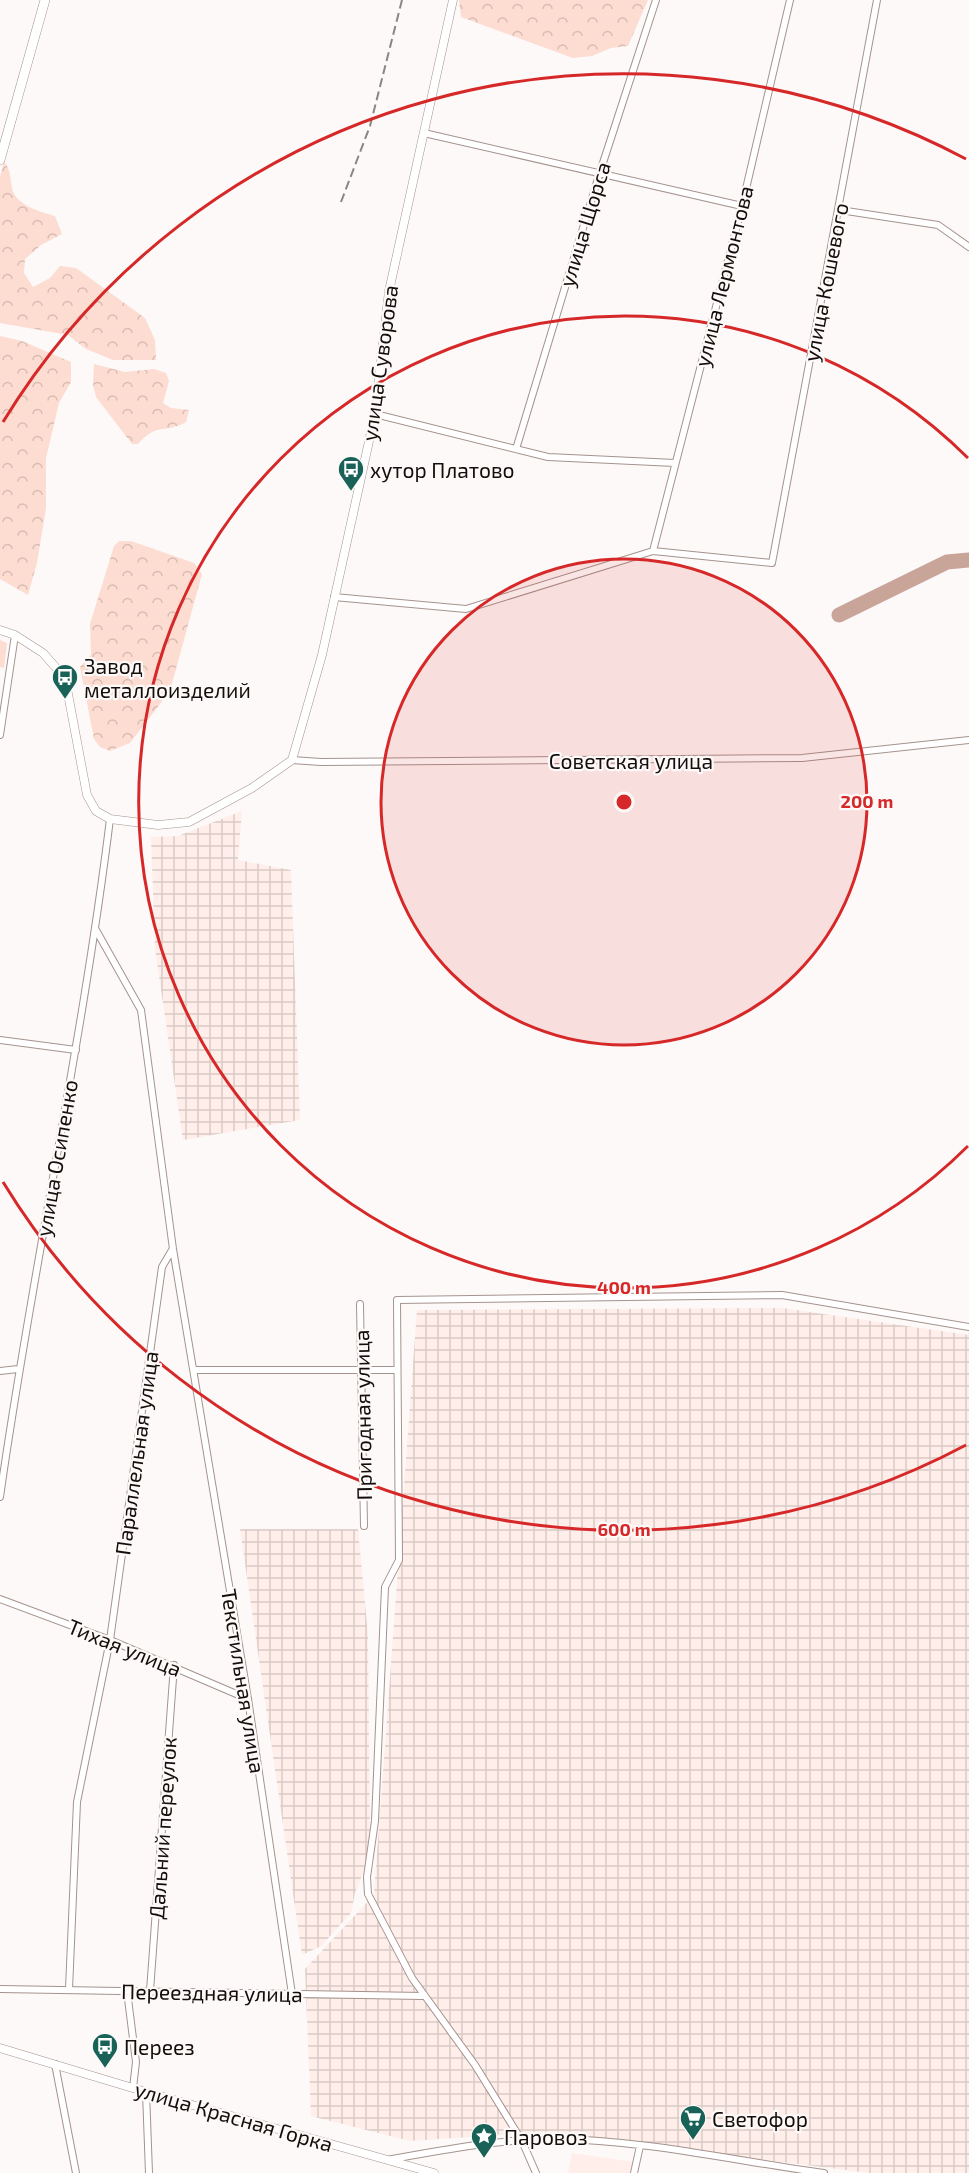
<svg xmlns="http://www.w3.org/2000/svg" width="969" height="2173" font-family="'Exo 2',sans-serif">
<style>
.built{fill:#ffeee9}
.industrial{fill:url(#industrial-grid)}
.green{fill:#fddcd1}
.forest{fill:url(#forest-crowns)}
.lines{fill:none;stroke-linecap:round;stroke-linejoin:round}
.river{stroke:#c9a599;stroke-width:15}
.minor-casing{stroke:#a4938e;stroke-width:8}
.tertiary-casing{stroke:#a4938e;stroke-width:9}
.secondary-casing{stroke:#a4938e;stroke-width:10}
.minor{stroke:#fff;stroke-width:6}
.tertiary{stroke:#fff;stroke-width:8}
.secondary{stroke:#fff;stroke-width:9}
.rail{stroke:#8b8685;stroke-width:2;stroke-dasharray:9 4.5;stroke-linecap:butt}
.ring{fill:none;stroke:#d62828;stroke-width:3}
.labels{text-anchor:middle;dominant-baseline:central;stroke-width:4.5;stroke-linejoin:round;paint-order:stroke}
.street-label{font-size:21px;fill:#130d0b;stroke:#fdf9f8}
.poi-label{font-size:21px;fill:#130d0b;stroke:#fdf9f8;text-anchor:start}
.centre{fill:#d62828;stroke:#fdf9f8;stroke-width:3}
.ring-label{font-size:18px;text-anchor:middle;font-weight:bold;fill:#d62828;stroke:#fdf9f8;stroke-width:4.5;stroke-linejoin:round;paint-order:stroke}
</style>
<defs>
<pattern id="industrial-grid" width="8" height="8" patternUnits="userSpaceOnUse" patternTransform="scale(1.5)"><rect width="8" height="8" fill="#ffeee9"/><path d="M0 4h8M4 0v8" fill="none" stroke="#dacbc6"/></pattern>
<pattern id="forest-crowns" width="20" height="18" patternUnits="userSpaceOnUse" patternTransform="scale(1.5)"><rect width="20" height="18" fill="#fddcd1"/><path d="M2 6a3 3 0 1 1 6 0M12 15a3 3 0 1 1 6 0" fill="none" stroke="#d8bcb2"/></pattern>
</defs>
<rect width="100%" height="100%" fill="#fdf9f8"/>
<path class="built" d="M572,2153L634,2162L632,2173H568Z"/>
<path class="industrial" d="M242,811L238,860L291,870L300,1120L183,1140L155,948L151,837L178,836Z
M782,1308L969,1335V2173H869L544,2132L410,2141L311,2116L305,1969L374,1895L417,1310Z
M240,1529H358L368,1635L370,1855L355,1893L351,1913L321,1946L302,1955Z"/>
<path class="green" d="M0,640L7,643L4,668L0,667Z"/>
<path class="forest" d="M459,0H648L628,46L611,48L592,56L573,58L461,17Z
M4,161C11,171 10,177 12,188C15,205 41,212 55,216L62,234L41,245L25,259L24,273L33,287L50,278L60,266L76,268L145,318L155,340L156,360H113L86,349L68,335L0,323V177Z
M0,336L22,341L71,362V382L59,403L46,458V508L37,563L28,595L0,579Z
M94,364L125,372L154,369L166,373L169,381L163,403L171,408L189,410L186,422C165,434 157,422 138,444H132L96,397L93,384Z
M119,541H131L194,563L202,574L170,691L130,743L110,751L100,747L94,739L80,667L91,655L90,624L114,546Z"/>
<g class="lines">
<path class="river" d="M839,615L947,562L969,560"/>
<g class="minor-casing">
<path id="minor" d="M424,133L742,206
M840,210L938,225L969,247
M375,414L548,457L675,463
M516,449L600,172L656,0
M653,551L742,206L790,0
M334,597L466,609L653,551L772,563L877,0
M0,735L15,635
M292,760L321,762L802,758L969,740
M96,930L141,1010L173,1249L248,1699L292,1994
M0,1040L76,1050
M360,1304L364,1526
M194,1370H396
M0,1371L18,1369
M0,1497C32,1270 82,1046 110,819
M0,1599L110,1640L248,1699
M0,1989L423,1996
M69,1989L77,1802L110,1640L162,1267L172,1250
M127,1991L136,2062L133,2088
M150,1991L174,1665
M55,2064L76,2173
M146,2092L149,2173
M387,2160C442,2150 500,2139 555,2139C645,2140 735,2161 824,2173
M536,2173L522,2141L475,2065L412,1978L368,1894L367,1877L375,1821L385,1587L399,1560L397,1300L782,1295L969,1327
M634,2173L640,2146"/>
</g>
<g class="tertiary-casing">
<path id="tertiary" d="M0,630L15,635L43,653L65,678L87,795L96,811L110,819L158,825L189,822L252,788L292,760L322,655L375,414L389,291L453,0
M0,2048L146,2092L434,2173"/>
</g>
<g class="secondary-casing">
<path id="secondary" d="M0,160L45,0"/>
</g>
<use href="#minor" class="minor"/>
<use href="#tertiary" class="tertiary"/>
<use href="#secondary" class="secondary"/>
<path class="rail" d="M341,202L370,126L402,0"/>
</g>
<circle cx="624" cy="802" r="243" fill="#d62828" fill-opacity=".12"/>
<g class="ring">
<circle cx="624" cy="802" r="243"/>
<path d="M968 1146A486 486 0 1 1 968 458"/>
<path d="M966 1445A728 728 0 0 1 3 1182M3 422A728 728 0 0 1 966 159"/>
</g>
<defs>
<g id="bus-pin" transform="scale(1.35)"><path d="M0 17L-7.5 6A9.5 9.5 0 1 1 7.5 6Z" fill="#196258" stroke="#fdf9f8"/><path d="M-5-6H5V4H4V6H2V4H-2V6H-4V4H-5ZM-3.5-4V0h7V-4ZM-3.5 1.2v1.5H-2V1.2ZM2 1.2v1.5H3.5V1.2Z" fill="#fff"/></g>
<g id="supermarket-pin" transform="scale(1.35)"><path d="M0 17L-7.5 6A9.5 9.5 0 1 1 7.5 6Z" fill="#196258" stroke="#fdf9f8"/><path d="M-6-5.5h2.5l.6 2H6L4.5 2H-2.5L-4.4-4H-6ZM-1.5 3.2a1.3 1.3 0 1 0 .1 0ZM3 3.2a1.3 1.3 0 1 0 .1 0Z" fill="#fff"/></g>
<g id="sight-pin" transform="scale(1.35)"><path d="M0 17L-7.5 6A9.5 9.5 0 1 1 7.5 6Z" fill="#196258" stroke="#fdf9f8"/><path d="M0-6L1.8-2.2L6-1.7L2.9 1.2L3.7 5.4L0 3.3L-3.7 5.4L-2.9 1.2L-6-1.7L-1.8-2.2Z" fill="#fff"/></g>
</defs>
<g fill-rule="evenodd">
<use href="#bus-pin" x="351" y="469"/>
<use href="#bus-pin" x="65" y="677"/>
<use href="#bus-pin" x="105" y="2046"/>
<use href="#supermarket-pin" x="693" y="2118"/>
<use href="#sight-pin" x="484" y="2136"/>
</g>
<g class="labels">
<g class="street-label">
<text transform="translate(584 224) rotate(-73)">улица Щорса</text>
<text transform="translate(723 276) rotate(-76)">улица Лермонтова</text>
<text transform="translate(825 282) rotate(-79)">улица Кошевого</text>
<text transform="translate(379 363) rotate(-82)">улица Суворова</text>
<text x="631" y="760">Советская улица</text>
<text transform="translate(56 1158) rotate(-80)">улица Осипенко</text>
<text transform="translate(362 1415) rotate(-91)">Пригодная улица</text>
<text transform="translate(136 1453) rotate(-82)">Параллельная улица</text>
<text transform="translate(125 1647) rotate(22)">Тихая улица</text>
<text transform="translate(244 1681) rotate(81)">Текстильная улица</text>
<text transform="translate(162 1828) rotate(-86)">Дальний переулок</text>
<text transform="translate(212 1992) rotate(1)">Переездная улица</text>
<text transform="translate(234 2116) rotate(16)">улица Красная Горка</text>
</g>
<g class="poi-label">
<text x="370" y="469">хутор Платово</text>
<text x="84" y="665">Завод<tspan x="84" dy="24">металлоизделий</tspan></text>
<text x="124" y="2046">Переез</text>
<text x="712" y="2118">Светофор</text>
<text x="504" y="2136">Паровоз</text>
</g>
</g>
<circle cx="624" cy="802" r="9" class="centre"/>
<g class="ring-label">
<text x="867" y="808">200 m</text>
<text x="624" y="1294">400 m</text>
<text x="624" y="1536">600 m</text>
</g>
</svg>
